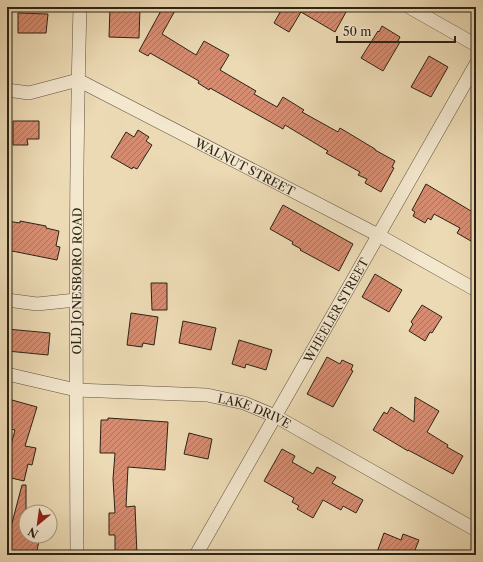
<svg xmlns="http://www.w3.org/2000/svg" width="483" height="562" font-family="'Libre Caslon Text',serif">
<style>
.building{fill:url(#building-hatch);stroke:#2d2316}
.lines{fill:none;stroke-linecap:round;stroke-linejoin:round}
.minor-casing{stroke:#5d513e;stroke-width:14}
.minor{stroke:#f3e7ce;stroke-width:13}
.labels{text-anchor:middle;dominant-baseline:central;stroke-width:4;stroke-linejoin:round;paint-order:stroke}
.street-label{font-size:12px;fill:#2d2316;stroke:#f3e7ce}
</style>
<defs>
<pattern id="building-hatch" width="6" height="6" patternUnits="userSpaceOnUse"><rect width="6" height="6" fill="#d58c71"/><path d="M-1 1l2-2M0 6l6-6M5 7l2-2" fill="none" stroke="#ad725c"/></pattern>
</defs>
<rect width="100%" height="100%" fill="#ecdab4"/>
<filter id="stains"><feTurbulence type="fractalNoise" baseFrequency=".005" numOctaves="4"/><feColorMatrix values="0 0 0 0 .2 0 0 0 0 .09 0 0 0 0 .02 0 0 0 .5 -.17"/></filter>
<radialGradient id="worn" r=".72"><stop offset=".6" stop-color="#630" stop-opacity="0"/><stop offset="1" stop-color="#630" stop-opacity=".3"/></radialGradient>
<path class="building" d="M110,7H140L139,38L109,37Z
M163,7H177L162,34L196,55L204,41L229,55L220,70L256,91L254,94L277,107L283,97L304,110L302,112L338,132L340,128L375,149V150L395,161L392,167L394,168L381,192L365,183L367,179L358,175L360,172L326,153L328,151L285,125L283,129L210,88L209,90L198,83L199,81L150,53L148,56L139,51Z
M283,7H338L346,12L335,32L301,12L289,32L274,23Z
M18,13L48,14L46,33H18Z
M382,26L400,37L398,41L400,42L383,71L361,58L378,31L379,32Z
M429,56L448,67L431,97L411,87Z
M13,121H39V139H27L28,145H13Z
M138,130L149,137L146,141L152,145L137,169L133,167L132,169L111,157L126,132L134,137Z
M426,184L476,214V244L457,233L460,228L434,214L431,220L428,218L425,223L413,216L415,212L412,210Z
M283,205L353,244L339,271L300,250L301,249L292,244L293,242L270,229Z
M7,221L20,223V221L46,226V228L59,231L56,246L60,247L57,260L7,250Z
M375,274L402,290L389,312L362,297Z
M151,283H167V310H152Z
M422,305L442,317L432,333L430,332L425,341L409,331L413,324L411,322Z
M131,313L158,317L154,345L143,343L142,347L127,345Z
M183,321L216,328L211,350L179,343Z
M7,329L50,333L48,355L7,351Z
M239,340L272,350L266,370L246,364L245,368L232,364Z
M327,357L340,364L342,360L353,365L351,370L353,371L333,407L307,394Z
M415,397L439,411L427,432L448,445L447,447L463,456L453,474L408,450V451L373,430L384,412L387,414L391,407L414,422Z
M12,400L37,407L25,446L36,448L32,465L28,464L24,481L7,477V460L15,430L7,428V406L10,407Z
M108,418L168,422L165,470L128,467L126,507L135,506L137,555H115V535H109V513H115L113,479L115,453H100L101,420H108Z
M189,433L212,439L208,459L184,454Z
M282,449L295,456L292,462L313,474L317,467L336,477L332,483L363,500L356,513L343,506L341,510L323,500L313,518L297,509L299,506L292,502L294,498L264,481Z
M22,485H26V537L39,541L36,555H7V542Z
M384,533L401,540L403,534L419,540L413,555H376Z"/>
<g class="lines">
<g class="minor-casing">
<g id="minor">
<path d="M409,7L476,45"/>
<path id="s1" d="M7,90L29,93L78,80L378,235L476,290"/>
<path d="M7,300L37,304L76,300"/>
<path id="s2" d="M7,374L76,390L207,395L244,403L275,416L476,530"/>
<path id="s3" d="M77,555C76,372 75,190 80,7"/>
<path id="s4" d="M196,555L476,64"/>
</g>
</g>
<use href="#minor" class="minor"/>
</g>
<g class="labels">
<g class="street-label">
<text stroke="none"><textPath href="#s1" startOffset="261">WALNUT STREET</textPath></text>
<text stroke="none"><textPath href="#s3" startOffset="274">OLD JONESBORO ROAD</textPath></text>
<text stroke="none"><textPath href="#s4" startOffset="282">WHEELER STREET</textPath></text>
<text stroke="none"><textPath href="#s2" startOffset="252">LAKE DRIVE</textPath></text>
</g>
</g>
<rect width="483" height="562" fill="none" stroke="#ecdab4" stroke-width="24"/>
<rect x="8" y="8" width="467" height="546" fill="none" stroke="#2d2316" stroke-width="2"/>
<rect x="12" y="12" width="459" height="538" fill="none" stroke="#2d2316"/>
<g transform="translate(38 524) rotate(209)"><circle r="19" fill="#f3e7ce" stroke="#a49984"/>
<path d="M0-3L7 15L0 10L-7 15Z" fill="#8f2418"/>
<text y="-6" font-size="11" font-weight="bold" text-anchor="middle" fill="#2d2316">N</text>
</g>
<path d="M337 36v6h118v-6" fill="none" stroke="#2d2316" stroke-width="2"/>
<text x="343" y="36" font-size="12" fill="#2d2316" stroke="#f3e7ce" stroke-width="3" paint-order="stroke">50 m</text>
<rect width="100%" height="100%" filter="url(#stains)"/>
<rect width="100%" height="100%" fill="url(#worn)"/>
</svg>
